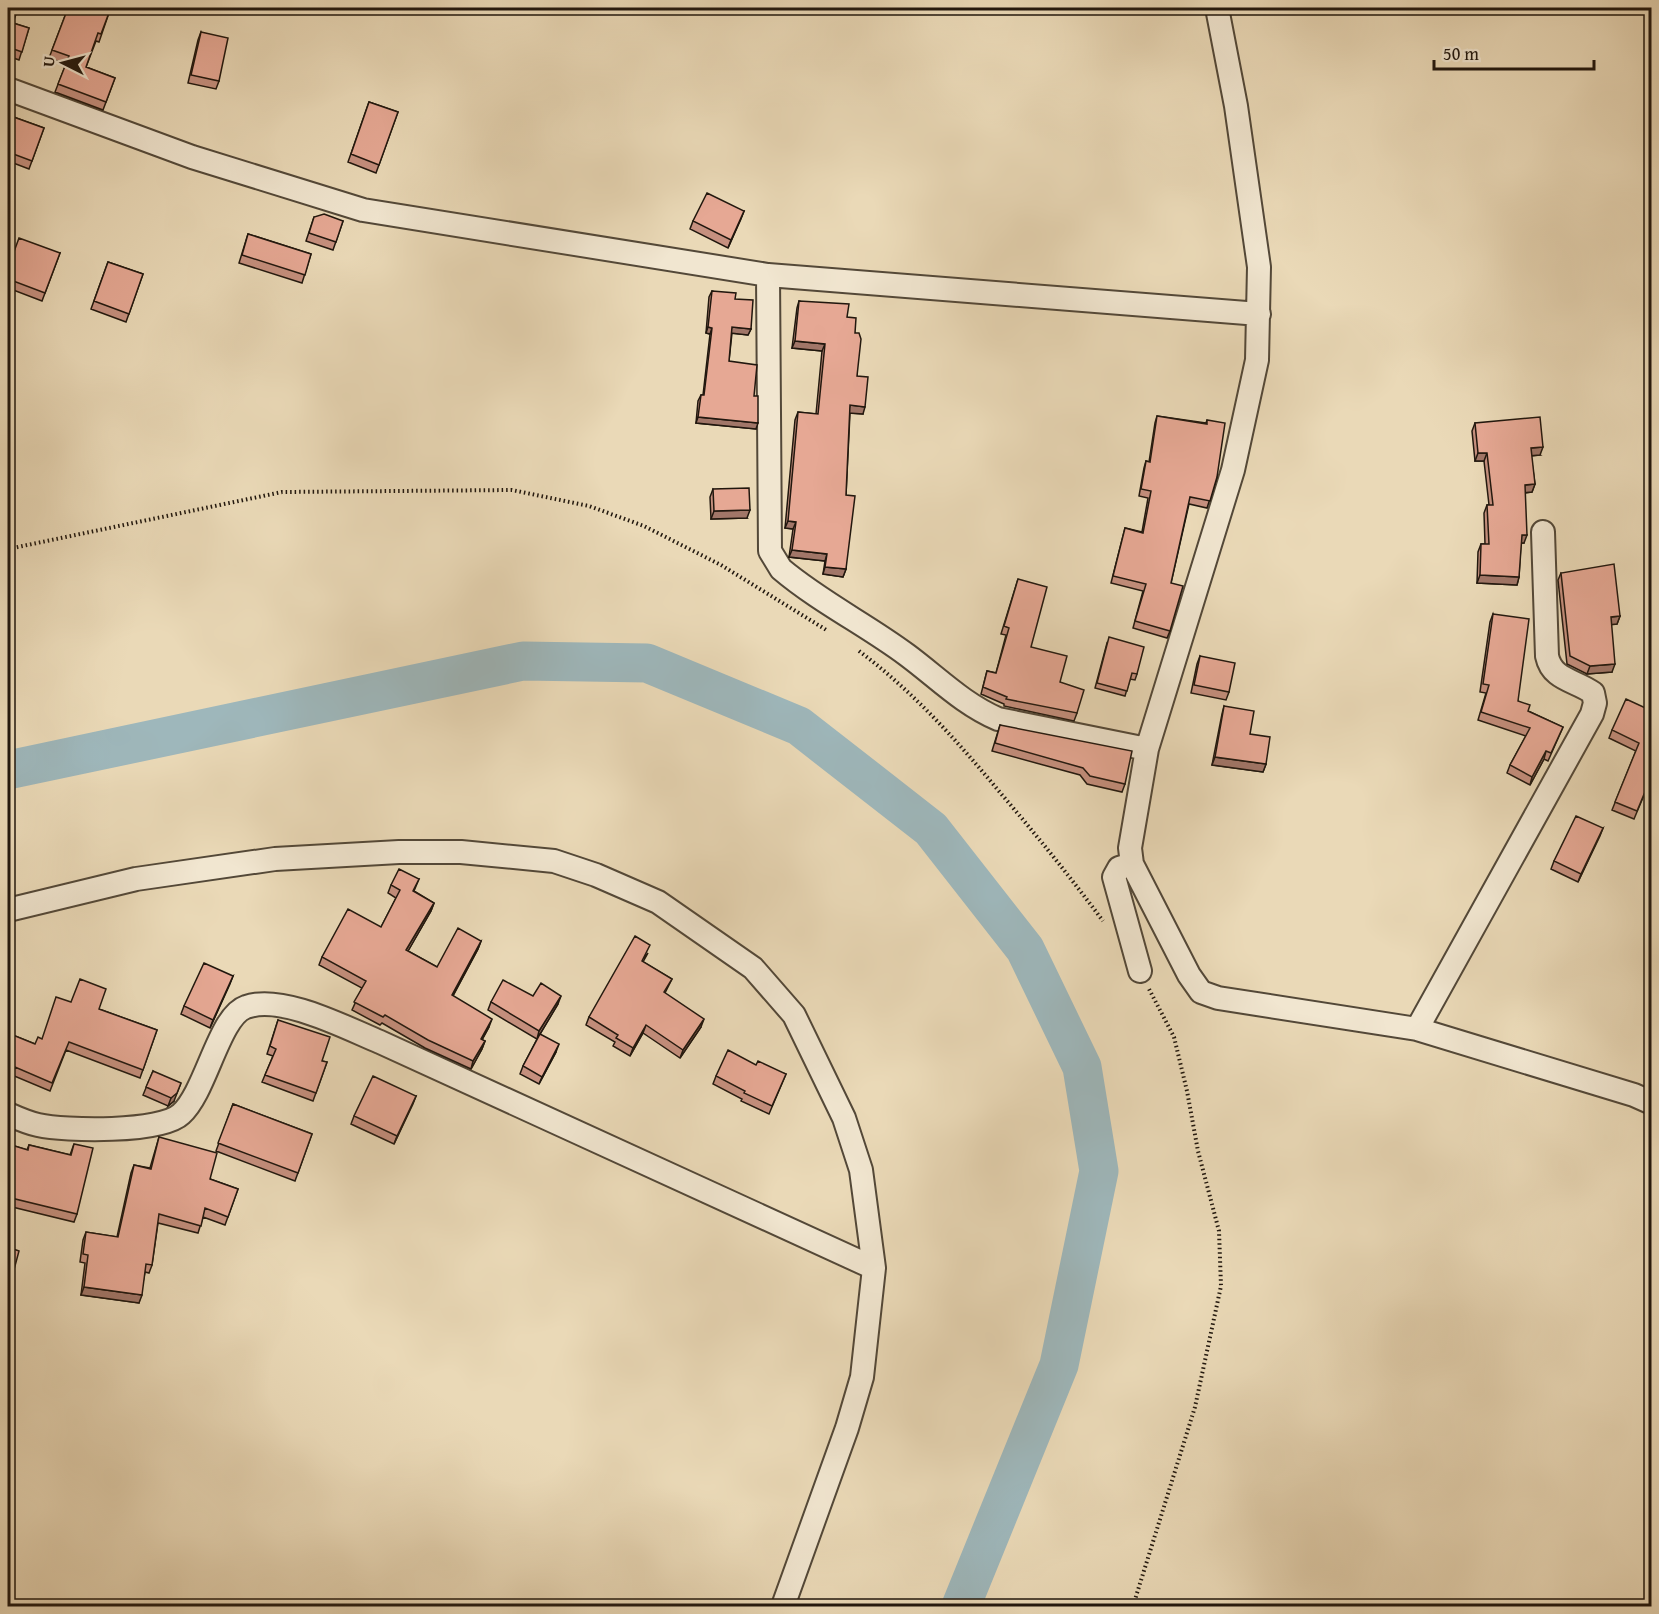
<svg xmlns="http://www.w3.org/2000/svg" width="1659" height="1614" font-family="'Gentium Book Plus',serif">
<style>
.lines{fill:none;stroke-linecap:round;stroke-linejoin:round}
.river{stroke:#9eb7bb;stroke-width:39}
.minor-casing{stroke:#534838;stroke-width:26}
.path{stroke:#21170e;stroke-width:4;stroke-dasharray:1.5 3;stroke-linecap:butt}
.minor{stroke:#f1e6d0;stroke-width:22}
.wall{fill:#c6907f;stroke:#21170e;stroke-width:1.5}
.shaded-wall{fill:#a17668;stroke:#21170e;stroke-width:1.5}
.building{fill:#e6a894;stroke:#21170e;stroke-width:1.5}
</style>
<rect width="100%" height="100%" fill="#ead9b7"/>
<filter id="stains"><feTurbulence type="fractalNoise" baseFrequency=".00333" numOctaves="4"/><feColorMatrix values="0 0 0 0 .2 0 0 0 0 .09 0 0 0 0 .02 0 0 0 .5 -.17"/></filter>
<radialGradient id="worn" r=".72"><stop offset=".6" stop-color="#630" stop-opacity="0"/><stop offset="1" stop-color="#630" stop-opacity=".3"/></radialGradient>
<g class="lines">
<path class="river" d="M8,770L523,661L647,663L799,726L931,829L1025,949L1082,1067L1099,1171L1059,1365L961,1606"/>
<g class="minor-casing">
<path id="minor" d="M1217,8L1236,106L1259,267L1257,360L1233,470L1147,749L1130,848L1132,864L1189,975L1201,992L1218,998L1417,1029L1634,1095L1652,1103
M8,89L192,157L363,210L768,275L1259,314
M768,275L770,551L781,569C820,602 867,625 907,655C938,678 963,704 998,719L1147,749
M1132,864L1119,868L1114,877L1140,971
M8,910L136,879L275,859L399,852H461L554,861L596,875L658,902L753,968L794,1015L844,1118L861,1170L874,1268L862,1377L847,1428L783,1606
M1417,1029L1592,714L1595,703L1593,693C1575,680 1552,680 1547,656L1543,532
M8,1114C17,1118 28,1123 38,1125C65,1131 161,1133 181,1114C206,1092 219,1016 246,1007C282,994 346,1028 380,1042L874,1268"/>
</g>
<path class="path" d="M8,549L282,492L512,490L589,506L644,526L721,565L828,631
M859,651C915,693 959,743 1003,796C1038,837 1071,878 1103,921
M1133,1606L1195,1407L1221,1286L1219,1231L1198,1151L1187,1091L1174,1037L1149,989"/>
<use href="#minor" class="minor"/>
</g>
<path class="wall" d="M8,8L13,23L29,28L19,60L8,56Z
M68,8L110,10L99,42L96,41L86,67L115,78L103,110L55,92L66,64L49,58Z
M201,32L219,81L216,89L188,83L198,40Z
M369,102L398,112L376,173L348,162Z
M8,115L44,128L29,169L8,161Z
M744,211L728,248L690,229L693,221Z
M314,217L343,221L333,250L306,241Z
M248,234L311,254L302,283L239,263Z
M60,253L42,301L8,288V268Z
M108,262L143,274L126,322L91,309Z
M712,291L735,299L751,329L748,335L732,333L729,361L754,396L756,429L696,423L698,401L701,395H703L710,334L706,333L709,297Z
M799,301L847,317L855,333L857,376L863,414L850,413L846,495V569L843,577L823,574L825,561L789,557L793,529L785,528L795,420L798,412L816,414L822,351L792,348L797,308Z
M1157,416L1206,423L1207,420L1217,477L1207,508L1189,504L1171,583L1170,631L1167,638L1133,628L1143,591L1111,583L1125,528L1142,532L1148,498L1139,496L1144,468L1146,461L1149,462L1155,423Z
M1475,423L1540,455L1531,456L1535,484L1532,492L1525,493L1524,543H1521L1519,577L1517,585L1477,583L1478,552L1481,544H1485L1484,513L1487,505H1489L1484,461H1475L1472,431Z
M713,489L747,518L711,519L710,497Z
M1561,573L1620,616L1617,624H1611L1612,672L1587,674L1567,664L1558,580Z
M1018,579L1031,647L1060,682L1077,713L1074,721L1004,706V704L981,694L987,671L996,673L1006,635L1001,634Z
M1493,614L1518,701L1528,711L1563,727L1548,761L1544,759L1530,785L1507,773L1510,765L1526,736L1478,720L1486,693L1480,692L1490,622Z
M1107,643L1137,674L1135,680L1130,679L1125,696L1095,688Z
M1200,656L1229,692L1226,700L1191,693L1197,664Z
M1224,706L1250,734L1266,764L1263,772L1212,765L1222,714Z
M1652,711V776L1634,819L1612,810L1636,751L1609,738L1612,730Z
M1000,725L1125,784L1122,792L1087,784L1080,775L992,751Z
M1603,828L1578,882L1551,869L1554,861Z
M419,879L414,891L434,903L431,911L408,951L437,967L481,941L478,949L453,996L489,1027L482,1040L485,1041L482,1049L471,1069L425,1048L382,1023L380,1025L352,1010L362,988L319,965L322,957L381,927L396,898L388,893L391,885Z
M648,953L643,962L672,979L665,993L701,1027L680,1058L643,1033L630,1056L613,1046L615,1042L586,1025L589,1017Z
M233,976L210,1028L181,1014L184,1006Z
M533,996L558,1004L540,1034L556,1052L539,1084L520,1074L523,1066L537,1039L488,1010L491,1002Z
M71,1002L99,1009L157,1030L140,1078L66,1050L50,1091L12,1075L9,1083L8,1082V1033L35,1044L42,1039Z
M278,1020L322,1061L327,1062L313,1101L262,1082L273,1056L267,1054Z
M756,1065L786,1074L769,1114L741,1101L742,1099L713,1084L716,1076Z
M153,1071L174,1101L168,1106L143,1095Z
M416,1096L394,1144L351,1124L354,1116Z
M233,1104L312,1134L295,1181L216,1151Z
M159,1137L210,1179L238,1189L225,1225L203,1217L198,1233L158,1223L152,1265L149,1273L145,1272L139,1303L81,1295L85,1263L80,1262L83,1240L86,1232L117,1237L131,1173L134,1165L150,1168Z
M8,1144L27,1150L29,1145L70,1155L74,1144L77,1214L74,1222L8,1206V1208Z"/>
<path class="shaded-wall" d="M744,211L741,219L728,248L731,240Z
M708,327L712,328L710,334L706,333Z
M732,327L751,329L748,335L730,333Z
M795,341L825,344L822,351L792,348Z
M850,405L865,407L863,414L848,413Z
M698,417L758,423L756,429L696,423Z
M1543,447L1540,455L1528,456L1531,448Z
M1478,453H1487L1484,461H1475Z
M1535,484L1532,492L1522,493L1525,485Z
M750,510L747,518L711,519L714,511Z
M788,521L796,522L793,529L785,528Z
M1522,535H1527L1524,543H1519Z
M792,550L827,554L825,561L789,557Z
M825,567L846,569L843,577L823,574Z
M1480,575L1519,577L1517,585L1477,583Z
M1620,616L1617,624L1608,625L1611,617Z
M1615,664L1612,672L1587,674L1590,666Z
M1546,751L1544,759L1530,785L1532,777Z
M1215,757L1266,764L1263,772L1212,765Z
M1603,828L1600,836L1578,882L1581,874Z
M434,903L431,911L404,958L406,950Z
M481,941L478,949L449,1003L452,995Z
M233,976L230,984L210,1028L213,1020Z
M561,996L558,1004L537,1039L539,1031Z
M492,1019L489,1027L478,1047L481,1039Z
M704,1019L701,1027L680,1058L683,1050Z
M646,1025L643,1033L630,1056L633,1048Z
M485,1041L482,1049L471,1069L473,1061Z
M559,1044L556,1052L539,1084L542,1077Z
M181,1083L174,1101L168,1106L171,1098Z
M416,1096L413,1104L394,1144L397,1136Z
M84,1287L142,1295L139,1303L81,1295Z"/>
<path class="building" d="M8,8H18L13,23L29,28L22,52L8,47Z
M68,8H103L110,10L101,34L98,33L86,67L115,78L106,102L58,84L69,56L52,50Z
M201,32L228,38L219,81L191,75Z
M369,102L398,112L379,165L351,154Z
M8,115L44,128L32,161L8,152Z
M707,193L744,211L731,240L693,221Z
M324,214L343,221L336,242L309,233L314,217Z
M248,234L311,254L305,275L242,255Z
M19,238L60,253L45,293L8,279V268Z
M108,262L143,274L129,314L94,301Z
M712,291L736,293L735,299L753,300L751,329L732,327L729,361L757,365L754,396H758V423L698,417L701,395H704L712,328L708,327Z
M799,301L849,304L847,317L856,318L855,333H859L861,339L857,376L868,377L865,407L850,405L846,495L855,496L846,569L825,567L827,554L792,550L796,522L788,521L798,412L818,414L825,344L795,341Z
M1157,416L1207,424V420L1225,423L1217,477L1210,501L1190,497L1171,583L1183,586L1170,631L1135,621L1146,584L1113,576L1125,528L1143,533L1151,491L1141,489L1146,461L1150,462Z
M1540,417L1543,447L1531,448L1535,484L1525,485L1527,535H1522L1519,577L1480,575L1481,544H1489L1487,505H1493L1487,453H1478L1475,423Z
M749,488L750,510L714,511L713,489Z
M1614,564L1620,616L1611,617L1615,664L1590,666L1570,656L1561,573Z
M1018,579L1047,587L1031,647L1067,656L1060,682L1084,690L1077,713L1006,699L1007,697L983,687L987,671L996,673L1009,628L1004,626Z
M1493,614L1529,619L1518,701L1530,705L1528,711L1563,727L1551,753L1546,751L1532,777L1510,765L1530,728L1481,712L1489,685L1483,684Z
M1109,637L1144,647L1137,674L1132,673L1127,691L1097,683Z
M1200,656L1235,663L1229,692L1194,685Z
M1626,699L1652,711V775L1637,811L1615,802L1639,743L1612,730Z
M1224,706L1254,711L1250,734L1270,737L1266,764L1215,757Z
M1000,725L1132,751L1125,784L1090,776L1083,768L995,743Z
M1576,816L1603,828L1581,874L1554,861Z
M399,869L419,879L413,891L434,903L406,950L437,967L458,928L481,941L452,995L492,1019L481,1039L485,1041L473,1061L428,1040L385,1015L383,1017L354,1002L366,981L322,957L348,909L381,927L400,890L391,885Z
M635,936L650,945L642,961L672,979L664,992L704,1019L683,1050L646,1025L633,1048L616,1038L618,1035L589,1017Z
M204,963L233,976L213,1020L184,1006Z
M80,979L106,989L99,1009L157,1030L143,1070L69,1042L52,1083L15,1067L12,1075L8,1072V1033L35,1044L38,1037L42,1039L56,997L71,1002Z
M503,980L533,996L541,983L561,996L539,1031L491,1002Z
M278,1020L330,1037L322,1061L327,1062L316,1093L265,1075L276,1049L270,1046Z
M540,1034L559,1044L542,1077L523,1066Z
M728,1050L756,1065L758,1061L786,1074L772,1106L744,1093L745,1091L716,1076Z
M153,1071L181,1083L177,1093L171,1098L146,1087Z
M373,1076L416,1096L397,1136L354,1116Z
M233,1104L312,1134L298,1173L218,1143Z
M159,1137L217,1153L210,1179L238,1189L228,1217L205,1208L201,1226L159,1214L152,1265L146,1264L142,1295L84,1287L88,1255L83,1254L86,1232L118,1237L134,1165L151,1169Z
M8,1144L28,1150L29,1145L71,1155L74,1144L93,1148L77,1214L11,1198L8,1207Z
M8,1247L19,1251L8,1292Z"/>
<rect width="1659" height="1614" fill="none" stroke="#ead9b7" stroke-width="30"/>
<rect x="9" y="9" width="1641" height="1596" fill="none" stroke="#21170e" stroke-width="3"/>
<rect x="15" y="15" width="1629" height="1584" fill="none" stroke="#21170e" stroke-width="1.5"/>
<g transform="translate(63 63) rotate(276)" stroke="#f1e6d0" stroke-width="4.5" paint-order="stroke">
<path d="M0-4.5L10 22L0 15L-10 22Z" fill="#21170e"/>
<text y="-9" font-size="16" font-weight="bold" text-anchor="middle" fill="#21170e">U</text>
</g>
<path d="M1434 60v9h160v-9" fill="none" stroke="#21170e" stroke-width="3"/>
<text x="1443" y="60" font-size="18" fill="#21170e" stroke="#f1e6d0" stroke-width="4.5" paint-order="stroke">50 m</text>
<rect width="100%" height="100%" filter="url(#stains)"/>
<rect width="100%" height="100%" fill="url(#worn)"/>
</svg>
